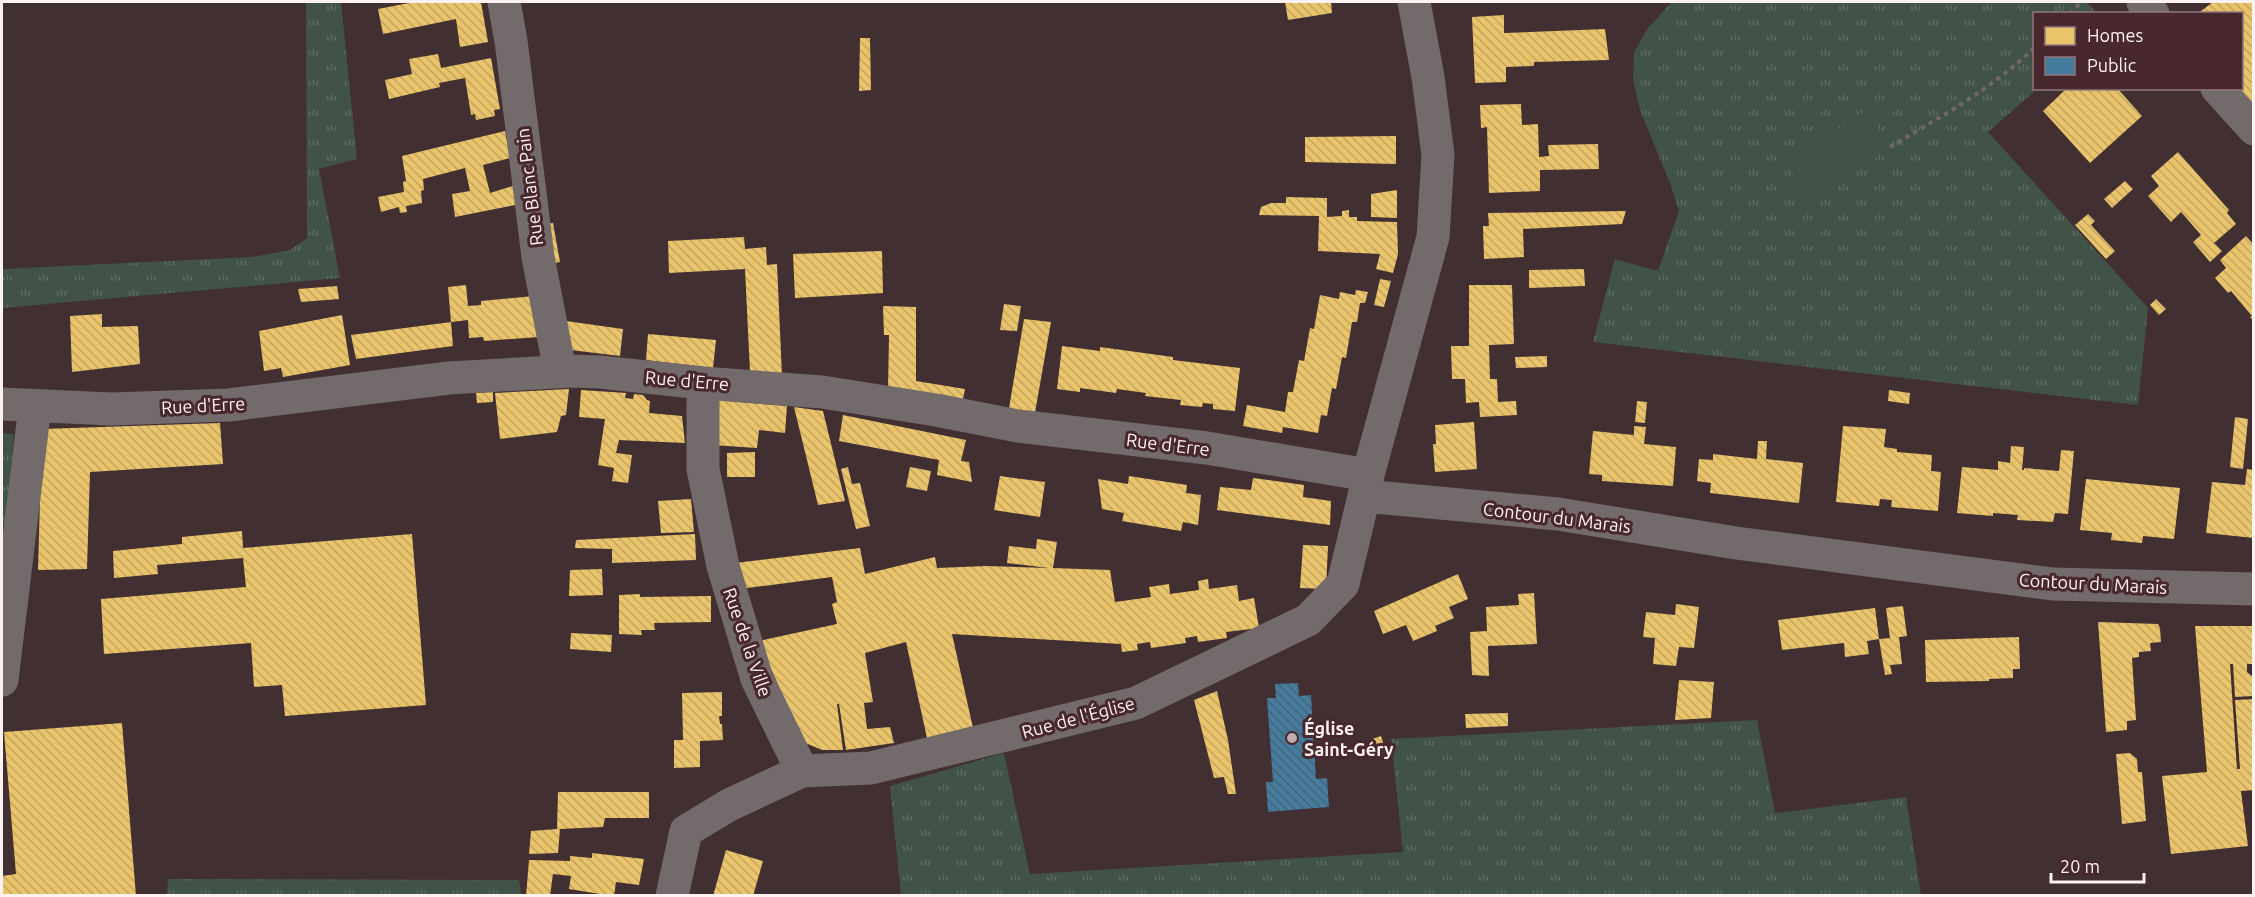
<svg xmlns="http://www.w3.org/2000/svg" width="2255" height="897" font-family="Ubuntu,sans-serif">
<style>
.grass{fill:url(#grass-tufts)}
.pitch{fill:#405346}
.homes{fill:url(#homes-back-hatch)}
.public{fill:url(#public-back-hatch)}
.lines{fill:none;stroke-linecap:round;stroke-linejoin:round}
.path{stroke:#716668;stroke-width:4;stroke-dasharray:4.5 4.5;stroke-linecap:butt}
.minor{stroke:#736a6b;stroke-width:33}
.poi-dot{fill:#bcadaf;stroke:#48282e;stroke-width:2}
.labels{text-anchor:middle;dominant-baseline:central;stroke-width:6;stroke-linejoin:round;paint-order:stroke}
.street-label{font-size:18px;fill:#fef1f2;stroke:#48282e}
.poi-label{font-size:18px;font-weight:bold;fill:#fef1f2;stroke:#48282e;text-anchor:start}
</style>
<defs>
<pattern id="grass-tufts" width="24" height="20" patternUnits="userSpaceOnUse" patternTransform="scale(1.5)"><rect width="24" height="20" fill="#405346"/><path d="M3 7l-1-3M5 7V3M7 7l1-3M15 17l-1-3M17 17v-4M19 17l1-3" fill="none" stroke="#5d6c61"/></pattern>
<pattern id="homes-back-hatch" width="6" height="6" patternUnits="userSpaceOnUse" patternTransform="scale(1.5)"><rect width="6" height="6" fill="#e9c46a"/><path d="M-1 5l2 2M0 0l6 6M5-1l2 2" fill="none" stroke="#c2a562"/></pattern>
<pattern id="public-back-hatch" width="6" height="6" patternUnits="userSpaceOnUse" patternTransform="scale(1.5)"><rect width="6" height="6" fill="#457b9d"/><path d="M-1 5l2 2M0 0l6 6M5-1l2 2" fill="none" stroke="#486477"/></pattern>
</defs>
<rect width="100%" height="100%" fill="#412f32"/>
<path class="grass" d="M306,2H341L357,159L319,169L340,278L2,308V269L252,257L290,250L307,238Z
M1672,2H2087L2096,13L2034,14V88L2037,89L1988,132L2148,308L2138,405L1593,342L1615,259L1658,271L1679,211L1670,183L1640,110L1633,80L1634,52L1648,28Z
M2,433L14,434L2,561Z
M1757,720L1775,813L1906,797L1921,895H901L890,786L1004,753L1030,874L1403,852L1391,739Z
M168,879L519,880L521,895H167Z"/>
<path class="pitch" d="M1865,111L1890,147L1812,202L1787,166Z"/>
<path class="homes" d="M409,2H481L488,42L460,47L456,19L383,34L378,9L409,3Z
M1285,2H1331L1332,13L1288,20Z
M2213,2H2254V106L2238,88H2242V14H2197Z
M1504,15V33L1605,29L1609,60L1534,62V66L1506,67V82L1475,83L1472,17Z
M860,38H870L871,90L859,91Z
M438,54L441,68L491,58L500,109L494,110L495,116L476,120L475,114L471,115L465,78L439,83L440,87L389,99L385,80L412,74L409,59Z
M2067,88H2117L2142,116L2090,163L2043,111Z
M1521,104L1522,125L1538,124L1539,157L1549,156L1548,145L1598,144L1599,169L1540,170V191L1489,193L1487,127L1481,128L1480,105Z
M505,131L510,158L483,165L490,193L516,185L520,204L455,217L452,194L470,191L465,168L423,179L424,190L421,191L422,203L406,206L407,212L400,213L399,207L381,212L378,197L404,192L403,182L406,181L402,156Z
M1396,136V164L1305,162V137Z
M2178,152L2229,210L2227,213L2236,224L2214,243L2222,251L2210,262L2193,242L2201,235L2181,212L2171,222L2148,196L2159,186L2151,176Z
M2125,181L2133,189L2112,208L2104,199Z
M1397,190V218L1371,217V194Z
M1286,197L1327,198V217L1342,216V211L1349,210V217H1357V221L1397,222L1398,254L1393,273L1376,269L1380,254L1318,251L1319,216L1259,215L1261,207L1271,203H1286Z
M1626,211L1622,224L1523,229L1524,257L1484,259L1483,226H1489L1488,213Z
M2088,214L2095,221L2091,225L2115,251L2106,259L2075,225Z
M553,223L560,262L550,264L544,224Z
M2246,236L2254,245V321L2250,317L2252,316L2231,291L2228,293L2215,278L2226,268L2220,260Z
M744,237L745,249L766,247L767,265L777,264L782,376L750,372L745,269L669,273L668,241Z
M882,251L883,293L795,298L793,254Z
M1584,269L1585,286L1529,288V270Z
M1380,279L1391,281L1384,307L1374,305Z
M466,285L468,306L481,305V301L534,296L539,337L484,341L483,337L469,338L468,320L451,322L448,287Z
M1469,285H1512L1514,344L1489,345L1490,379H1497L1498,402L1516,401L1517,415L1480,417L1479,402L1466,403L1465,379H1452L1451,346H1469Z
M337,286L339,299L301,302L298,289Z
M1356,290L1368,292L1365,303H1360L1357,322H1352L1346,358L1342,357L1336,389L1332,388L1327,416L1321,415L1318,433L1283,427L1282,433L1243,426L1247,405L1285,412L1288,392H1293L1299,360L1304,361L1310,328L1314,329L1320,295L1339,299L1340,292L1355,295Z
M2156,299L2166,309L2159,315L2150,305Z
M1004,304L1021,306L1017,331L1000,330Z
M883,306L916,307V381L965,389L962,404L888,389L889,335H884Z
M102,314V327L138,326L140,364L72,372L70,316Z
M342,315L350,365L283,377L281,368L264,371L259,331Z
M1024,319L1051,322L1034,418L1008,414Z
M559,320L623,329L620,356L563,349Z
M451,322L453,346L356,359L351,335Z
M648,334L716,340L713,368L646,360Z
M1062,346L1100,351V347L1173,357V360L1240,368L1235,411L1213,409V404L1203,403L1202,407L1180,405L1181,400L1145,396L1146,393L1117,389L1116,393L1080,388V392L1057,389Z
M1547,356V367L1516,368L1515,357Z
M569,389L566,415L561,416L557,432L500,439L495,393Z
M581,390L626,393L625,398L633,399L634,394L643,395L647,400L650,401L649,413L682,416L685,443L619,440L616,453L632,455L628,483L612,481L614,468L598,465L605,419L579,417Z
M1889,390L1910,393L1909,404L1888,401Z
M493,392V402L477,403L476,393Z
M716,400L787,406L785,433L759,430L757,448L712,445Z
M1637,401L1647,402L1645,423L1635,422Z
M794,407L823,411L845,501L818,505Z
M843,415L966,440L961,461L969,462L972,482L937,475L939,460L839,441Z
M2235,417L2248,419L2243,469L2230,467Z
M1474,422L1477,469L1435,472L1433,444H1436L1435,425Z
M220,423L223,464L90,472L87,569L38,570L42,429Z
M1634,426L1646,427L1644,444L1676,447L1673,486L1602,481V475L1589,474L1593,431L1634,435Z
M1843,426L1886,429L1884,447L1897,449V452L1932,455L1931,471L1941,472L1938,511L1891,507L1892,500L1880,499L1879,506L1836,502Z
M1758,441H1767L1766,459L1803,463L1799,503L1710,493L1711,483L1697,481L1699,459L1713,460V454L1757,459Z
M2011,446L2024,447L2022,470H2024V468L2059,471L2061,450L2074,451L2068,514L2055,513L2053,522L2017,520L2018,515L1993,513V516L1957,513L1962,467L1998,470V461L2010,463Z
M755,452V477H727V453Z
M848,467L852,484L860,483L870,526L856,529L841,469Z
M910,467L931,471L927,491L906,487Z
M2247,469L2254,470V538L2206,533L2212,482L2245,485Z
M1000,476L1045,482L1040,517L994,510Z
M1129,476L1187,485L1186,493L1201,495L1198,525L1183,522L1181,531L1122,521L1124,513L1102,509L1098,479L1128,484Z
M1253,478L1304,485L1303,497L1331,501L1330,525L1217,510L1220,487L1251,490Z
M2086,479L2180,488L2174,539L2143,536L2142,543L2111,540L2112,533L2080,530Z
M691,499L694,532L661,533L658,501Z
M242,531L243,548L412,534L426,705L285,716L282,685L254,687L251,643L104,654L101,599L246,587L243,558L157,565L158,574L114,578L113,551L182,544V537Z
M695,534L696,560L612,563V549L575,548L576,540Z
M1037,539L1057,542L1053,568L1110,570L1115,602L1151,597L1149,587L1169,584L1170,594L1199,590L1198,581L1208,579L1209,589L1237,585L1239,601L1254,598L1259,628L1226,632L1227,638L1198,642L1197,636L1185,638L1186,643L1151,648L1150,642L1137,644L1138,650L1122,652L1121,644L952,634L973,728L927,738L906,642L865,653L873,702L864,703L867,729L890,727L894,743L846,750L839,704H837L843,750H822L803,742L759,641L837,624L832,604L837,602L832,577L740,589L735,563L860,548L865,574L935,557L937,568L986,566L1049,568L1007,563L1009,546L1036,549Z
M1303,545L1328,546L1326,589L1300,588Z
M602,569L603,595L569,596L570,570Z
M1458,574L1468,599L1449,607L1454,618L1435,626L1437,631L1413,641L1406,625L1383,634L1374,611Z
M1534,593L1537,644L1488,646L1489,676L1472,675L1470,632L1487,631L1486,607L1519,605L1518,594Z
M640,594V597L711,596V622L654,623L655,630H641L642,635L619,634V595Z
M1676,604L1699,607L1694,648L1679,647L1676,666L1653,664L1655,638L1643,637L1646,612L1675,615Z
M1903,606L1907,636L1899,637L1902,664L1890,665L1892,674L1885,675L1879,639L1867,641L1869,654L1845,657L1844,643L1782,650L1778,620L1875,608L1879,639L1890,638L1886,608Z
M2098,622L2158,624L2160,628L2161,642L2150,643L2151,651L2139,652V657L2132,658L2136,720L2127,721V730L2106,732Z
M2195,626H2254V664H2247V672L2252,676L2253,696L2235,697L2233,664H2230L2237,769H2240L2235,700L2254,699V790L2241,791L2248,846L2171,854L2162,776L2207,772Z
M571,633L612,635L611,652L570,649Z
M2019,637L2020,669H2013V678L1989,679V681L1926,682L1925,640Z
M1679,680L1714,682L1711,718L1675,720Z
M1217,691L1228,740L1236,794H1228L1224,777L1214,778L1194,700Z
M722,692V716H719L720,724H722L723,740L700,741V767L674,768V740H683L682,693Z
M1508,713V726L1466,728L1465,714Z
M122,723L136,896H2V876L16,874L4,732Z
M1381,736L1386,752L1377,755L1372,739Z
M2130,753L2137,759L2138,772H2142L2146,821L2122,824L2116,754Z
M558,792H649V818H605L603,827L560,829L558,853L529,854L531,831L557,829Z
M726,850L763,861L753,896H713Z
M592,853L644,859L639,885L616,882L614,896H612L569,889L571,876L553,874L550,896H526L529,860L570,861V856L592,858Z"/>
<path class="public" d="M1298,683L1299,696L1311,695L1316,779L1327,778L1329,807L1268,812L1266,782H1273L1267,698H1276L1275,684Z"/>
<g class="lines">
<path class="path" d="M2070,14L2081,2
M1890,147C1940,117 1992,89 2034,48"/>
<path class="minor" d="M504,2L511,41L538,257L560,371
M1414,2L1428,77L1438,155L1433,237L1368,475L1364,496L1558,514L1736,543L2053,584L2254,589
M2143,2L2153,14
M2217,88L2254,129
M2,404L111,409L229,405L449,378L571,371L600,372L703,383L822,392L936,410L1018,426L1207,448L1368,475
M2,680L35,406
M802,771L871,768L1136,703L1308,620L1343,584L1364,496
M672,896L686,831L729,805L802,771L757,679L723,566L703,469V383"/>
</g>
<circle class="poi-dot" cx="1292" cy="738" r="6"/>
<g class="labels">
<g class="street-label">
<text transform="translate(529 187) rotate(-97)">Rue Blanc Pain</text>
<text transform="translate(687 380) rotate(5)">Rue d'Erre</text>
<text transform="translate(203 405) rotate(-3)">Rue d'Erre</text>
<text transform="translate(1168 444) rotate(7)">Rue d'Erre</text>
<text transform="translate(1557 517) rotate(7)">Contour du Marais</text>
<text transform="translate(2093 583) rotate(3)">Contour du Marais</text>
<text transform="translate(748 642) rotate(71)">Rue de la Ville</text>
<text transform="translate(1078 717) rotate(-15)">Rue de l'Église</text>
</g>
<g class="poi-label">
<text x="1304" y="728">Église<tspan x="1304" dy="21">Saint-Géry</tspan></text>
</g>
</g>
<rect width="2255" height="897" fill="none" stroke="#fef1f2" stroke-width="6"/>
<rect x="2033" y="12" width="210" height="78" fill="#48282e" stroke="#91787c" stroke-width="1.5"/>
<rect x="2045" y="27" width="30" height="18" fill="#e9c46a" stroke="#91787c" stroke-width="1.5"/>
<text x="2087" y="42" font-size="18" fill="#fef1f2">Homes</text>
<rect x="2045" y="57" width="30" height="18" fill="#457b9d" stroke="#91787c" stroke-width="1.5"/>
<text x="2087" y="72" font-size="18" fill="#fef1f2">Public</text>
<path d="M2051 873v9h93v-9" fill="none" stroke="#fef1f2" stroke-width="3"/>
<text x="2060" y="873" font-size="18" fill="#fef1f2" stroke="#48282e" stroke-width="4.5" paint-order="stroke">20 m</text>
</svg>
